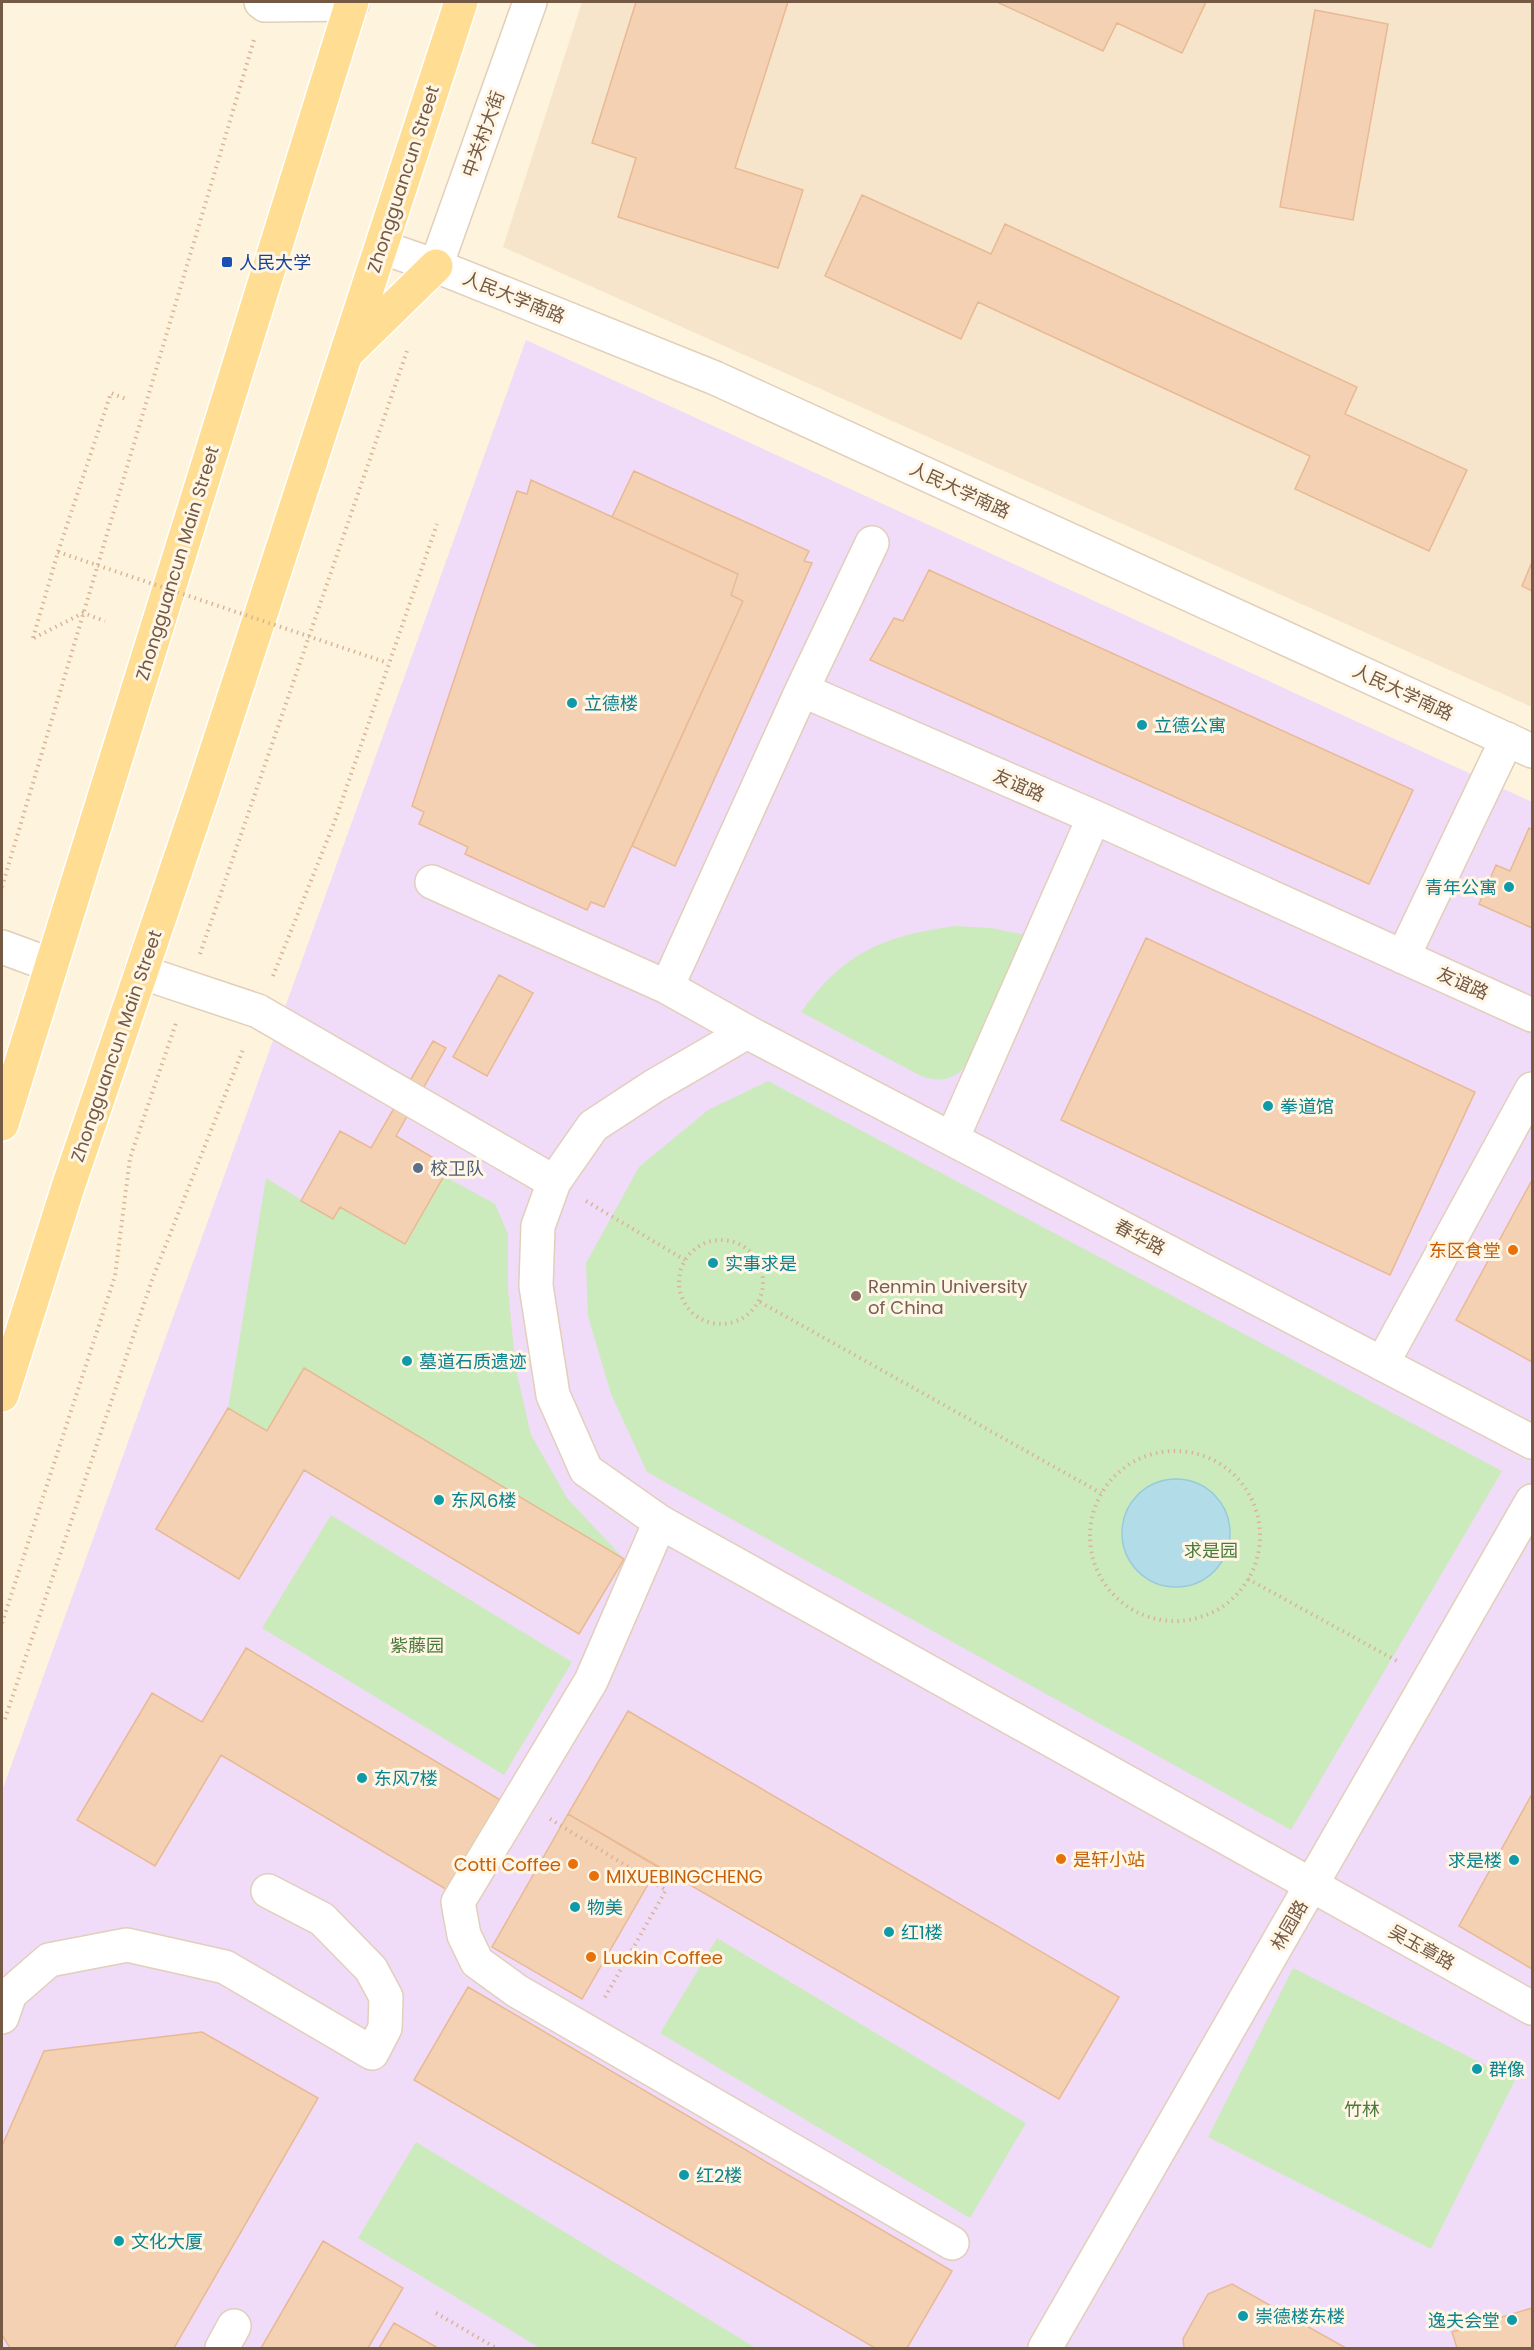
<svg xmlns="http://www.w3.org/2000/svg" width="1534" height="2350" font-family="Poppins,'Noto Sans SC',sans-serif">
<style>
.residential{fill:#f6e5cb}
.education{fill:#f0dbf9}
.green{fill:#ccebbc}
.water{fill:#b1dce8;stroke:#97cbda;stroke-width:1.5}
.building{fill:#f5d1b3;stroke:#e8b993;stroke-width:1.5}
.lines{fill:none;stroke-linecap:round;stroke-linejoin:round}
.minor-casing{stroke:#e2cfb9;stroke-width:36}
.major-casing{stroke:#fff;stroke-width:36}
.path{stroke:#d9b597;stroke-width:4;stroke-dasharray:1.5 4.5;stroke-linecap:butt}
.minor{stroke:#fff;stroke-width:33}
.major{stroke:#ffde93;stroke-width:33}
.path-bridge{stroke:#d9b597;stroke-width:4;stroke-dasharray:1.5 4.5;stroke-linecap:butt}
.transit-dot{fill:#1a4fb4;stroke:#fff6e5;stroke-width:2}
.culture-dot{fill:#0f9aa8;stroke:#fff6e5;stroke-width:2}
.service-dot{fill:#5c6f8a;stroke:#fff6e5;stroke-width:2}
.food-dot{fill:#e8710a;stroke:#fff6e5;stroke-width:2}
.education-dot{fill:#8d6e63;stroke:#fff6e5;stroke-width:2}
.labels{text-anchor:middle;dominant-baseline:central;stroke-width:6;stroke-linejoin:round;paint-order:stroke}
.street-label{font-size:18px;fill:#745945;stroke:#fff6e5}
.transit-label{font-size:18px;fill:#164399;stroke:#fff6e5;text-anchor:start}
.culture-label{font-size:18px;fill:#0d838f;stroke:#fff6e5;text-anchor:start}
.service-label{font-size:18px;fill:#4e5e75;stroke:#fff6e5;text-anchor:start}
.food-label{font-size:18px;fill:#c56008;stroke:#fff6e5;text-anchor:start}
.education-label{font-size:18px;fill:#785e54;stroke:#fff6e5;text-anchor:start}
.park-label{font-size:18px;fill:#4b7b3c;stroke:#fff6e5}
</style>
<rect width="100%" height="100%" fill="#fef3dd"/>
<path class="residential" d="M582,2H1532V707L503,247Z"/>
<path class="education" d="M526,340L1532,802V2348H2V1791Z"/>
<path class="green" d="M955,926L991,928L1026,935L965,1066C953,1081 938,1082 921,1076L801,1012C846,951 881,937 955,926Z
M768,1081L1502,1471L1291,1830L647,1472L611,1394L588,1316L586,1263L639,1167L708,1110Z
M444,1176L495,1204L508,1234V1289L516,1370L531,1435L567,1498L624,1559L304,1369L267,1431L228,1408L266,1178L333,1219L340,1207L405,1244Z
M331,1515L572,1662L504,1775L262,1628Z
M717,1938L1026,2123L970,2218L660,2033Z
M1293,1968L1515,2080L1431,2249L1208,2137Z
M416,2142L756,2348H540L358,2238Z"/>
<path class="water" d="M1122 1533a54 54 0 1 1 108 0a54 54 0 1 1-108 0Z"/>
<path class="building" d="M636,2H788L735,168L803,190L778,268L618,217L636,158L592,143Z
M997,2H1206L1182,53L1117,23L1103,51Z
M1315,10L1388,24L1353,220L1280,207Z
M862,195L991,254L1005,224L1357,387L1345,414L1467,470L1429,551L1295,489L1310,456L978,302L961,339L825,276Z
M634,471L809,551L804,561L812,563L675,866L632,846L743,601L731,595L738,574L612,517Z
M531,480L738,574L731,595L743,601L604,907L591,902L587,910L465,854L468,847L419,824L424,812L412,806L517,491L527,494Z
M1532,562V591L1522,586Z
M929,570L1413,790L1369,884L870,660L894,618L903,621Z
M1529,828L1532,830V928L1479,904L1496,865L1510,871Z
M1146,938L1475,1092L1390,1275L1061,1120Z
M499,975L533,993L487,1076L453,1057Z
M433,1041L446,1048L396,1136L449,1167L405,1244L340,1207L333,1219L301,1201L340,1131L371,1148Z
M1532,1180V1362L1456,1320Z
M304,1368L624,1559L579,1634L304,1470L239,1579L156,1529L228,1408L267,1431Z
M246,1648L502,1801L449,1891L221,1755L155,1866L77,1820L152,1693L202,1722Z
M628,1711L1119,1997L1059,2099L568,1814Z
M1532,1794V1969L1459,1926Z
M568,1814L658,1867L582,1999L492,1947Z
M468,1987L952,2271L907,2348H875L414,2080Z
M202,2032L318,2098L174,2348H10L2,2335V2146L44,2051Z
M323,2241L403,2288L368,2348H261Z
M1232,2284L1346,2348H1184L1183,2339L1208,2294Z
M1532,2308V2348H1457L1452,2332Z
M394,2323L438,2348H379Z"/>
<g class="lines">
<g class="minor-casing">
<path id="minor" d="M261,2L265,5L352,4
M381,247L436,266L715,378L1532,751
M436,266L530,2
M802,690L872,543
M432,882L667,987L747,1032L1532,1442
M2,947L51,965
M1403,957L1507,739
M141,972L258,1011L554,1182
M667,987L802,690L1094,817L1532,1015
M747,1032L654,1086L593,1126L554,1182L538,1226L536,1286L553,1395L586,1470L660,1522L1532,2008
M952,1139L1094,817
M1382,1364L1532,1089
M660,1522L591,1681L458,1902L464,1935L477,1962L517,1991L952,2243
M2,2017L10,1994L49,1960L127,1945L225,1967L372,2053L385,2028L386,1997L371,1969L322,1919L268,1891
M222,2348L234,2326
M1045,2348L1532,1501"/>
</g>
<g class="major-casing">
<path id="major" d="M348,352L436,266
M2,1124L352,2
M2,1395L68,1187L204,788L461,2"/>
</g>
<path class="path" d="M33,638L58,552L111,393L128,400
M34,638L83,613L105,621
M2,887L254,40
M200,954L408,348
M273,976L336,818L437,524
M586,1201L685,1260
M679 1282a42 42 0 1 1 84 0a42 42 0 1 1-84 0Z
M760,1302L1101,1493
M1090 1536a85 85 0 1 1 170 0a85 85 0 1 1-170 0Z
M1248,1579L1397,1661
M2,1623L115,1276L130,1158L176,1023
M5,1719L152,1280L244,1047
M550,1819L666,1890L604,1999
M436,2313L496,2348"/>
<use href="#minor" class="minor"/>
<use href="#major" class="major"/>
<path class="path-bridge" d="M58,552L388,663"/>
</g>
<rect class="transit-dot" x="221" y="256" width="12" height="12" rx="3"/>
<g class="culture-dot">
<circle cx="572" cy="703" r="6"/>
<circle cx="1142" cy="725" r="6"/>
<circle cx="1509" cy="887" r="6"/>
<circle cx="1268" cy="1106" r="6"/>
<circle cx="713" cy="1263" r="6"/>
<circle cx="407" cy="1361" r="6"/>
<circle cx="439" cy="1500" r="6"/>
<circle cx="362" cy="1778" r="6"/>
<circle cx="1514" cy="1860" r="6"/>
<circle cx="575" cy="1907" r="6"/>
<circle cx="889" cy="1932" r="6"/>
<circle cx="1477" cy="2069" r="6"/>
<circle cx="684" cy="2175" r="6"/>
<circle cx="119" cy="2241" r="6"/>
<circle cx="1243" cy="2316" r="6"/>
<circle cx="1512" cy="2320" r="6"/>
</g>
<circle class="service-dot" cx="418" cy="1168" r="6"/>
<g class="food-dot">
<circle cx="1513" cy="1250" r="6"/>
<circle cx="1061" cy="1859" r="6"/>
<circle cx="573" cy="1864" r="6"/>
<circle cx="594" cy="1876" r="6"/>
<circle cx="591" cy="1957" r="6"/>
</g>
<circle class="education-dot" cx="856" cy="1296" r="6"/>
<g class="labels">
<g class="street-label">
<text transform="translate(483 134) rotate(-70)">中关村大街</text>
<text transform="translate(403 179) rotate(-72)">Zhongguancun Street</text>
<text transform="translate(514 297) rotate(22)">人民大学南路</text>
<text transform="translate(960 490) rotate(25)">人民大学南路</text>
<text transform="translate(177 563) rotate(-73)">Zhongguancun Main Street</text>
<text transform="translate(1403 692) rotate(25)">人民大学南路</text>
<text transform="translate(1019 785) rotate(24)">友谊路</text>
<text transform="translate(1463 983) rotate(24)">友谊路</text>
<text transform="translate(116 1046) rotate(-71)">Zhongguancun Main Street</text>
<text transform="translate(1140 1237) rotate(28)">春华路</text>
<text transform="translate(1289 1925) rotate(-60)">林园路</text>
<text transform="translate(1422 1947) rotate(29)">吴玉章路</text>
</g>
<g class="transit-label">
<text x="239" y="262">人民大学</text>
</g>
<g class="culture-label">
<text x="584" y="703">立德楼</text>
<text x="1154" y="725">立德公寓</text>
<text x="1497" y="887" text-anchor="end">青年公寓</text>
<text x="1280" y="1106">拳道馆</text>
<text x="725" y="1263">实事求是</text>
<text x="419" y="1361">墓道石质遗迹</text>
<text x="451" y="1500">东风6楼</text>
<text x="374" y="1778">东风7楼</text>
<text x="1502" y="1860" text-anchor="end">求是楼</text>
<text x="587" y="1907">物美</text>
<text x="901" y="1932">红1楼</text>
<text x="1489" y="2069">群像</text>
<text x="696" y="2175">红2楼</text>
<text x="131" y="2241">文化大厦</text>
<text x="1255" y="2316">崇德楼东楼</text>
<text x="1500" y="2320" text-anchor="end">逸夫会堂</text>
</g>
<g class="service-label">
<text x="430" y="1168">校卫队</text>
</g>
<g class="food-label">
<text x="1501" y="1250" text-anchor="end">东区食堂</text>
<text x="1073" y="1859">是轩小站</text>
<text x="561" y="1864" text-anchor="end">Cotti Coffee</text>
<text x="606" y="1876">MIXUEBINGCHENG</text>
<text x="603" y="1957">Luckin Coffee</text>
</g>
<g class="education-label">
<text x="868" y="1286">Renmin University<tspan x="868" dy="21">of China</tspan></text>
</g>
<g class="park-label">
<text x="1211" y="1550">求是园</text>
<text x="417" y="1645">紫藤园</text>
<text x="1362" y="2109">竹林</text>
</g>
</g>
<rect width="1534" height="2350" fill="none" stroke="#745945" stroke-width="6"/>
</svg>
